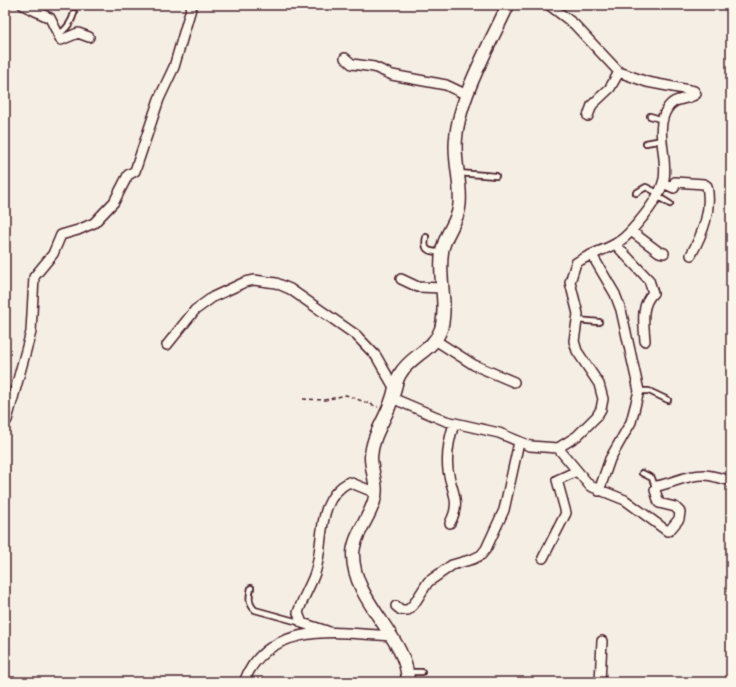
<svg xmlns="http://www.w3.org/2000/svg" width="736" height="687" font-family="Pangolin,sans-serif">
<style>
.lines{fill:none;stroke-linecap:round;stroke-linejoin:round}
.lane-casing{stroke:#4a1f2b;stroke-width:8}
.street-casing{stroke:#4a1f2b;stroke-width:12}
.secondary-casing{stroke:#4a1f2b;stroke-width:15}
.path{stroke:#4a1f2b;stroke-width:1.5;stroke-dasharray:4 3;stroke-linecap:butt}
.lane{stroke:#fbf7ec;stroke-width:4.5}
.street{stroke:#fbf7ec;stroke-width:9}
.secondary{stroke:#fbf7ec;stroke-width:12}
</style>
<rect width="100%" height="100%" fill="#f4eee4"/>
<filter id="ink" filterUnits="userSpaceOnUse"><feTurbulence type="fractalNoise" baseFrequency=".025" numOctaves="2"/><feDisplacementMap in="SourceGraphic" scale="8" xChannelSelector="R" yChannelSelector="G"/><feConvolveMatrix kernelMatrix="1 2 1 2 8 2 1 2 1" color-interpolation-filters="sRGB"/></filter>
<g filter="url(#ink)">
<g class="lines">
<g class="lane-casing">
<path id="lane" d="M57,32H62C68,27 72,21 74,13
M650,116L663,120
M646,143L662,140
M458,173L496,176
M636,193L646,187L658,193
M657,196L670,204
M426,237C423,252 429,251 442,253
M577,320L599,322
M639,391H649L668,400
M642,473L652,478L655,487
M251,588C249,596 248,604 255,610L302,623
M407,672H422"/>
</g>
<g class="street-casing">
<path id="street" d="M23,5L50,18L61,40L78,33L89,37
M345,58L352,64L374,67L392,75L446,85L467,95
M588,116L592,105L610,88L619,72
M663,183L674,188L675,182L704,184L707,186C712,210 703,233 691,255
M631,231L659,252L664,253
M616,245L649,280L653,293C640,305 644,325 645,341
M592,255L615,294L621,310L639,391L631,422L610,459L599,491
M401,279L418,287L442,288
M435,340L474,365L514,382
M167,345L195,310L213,297L245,282L254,280L276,283L290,289L356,335L376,356L395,389
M392,398L446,421L499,433L530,446L558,448L577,436L597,416L601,409L603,399L599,384L577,351L574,341L578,314L570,282L576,263C593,251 615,249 629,233C642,219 660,198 664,179C668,157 654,129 667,109C675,96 686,101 696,94L694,91L647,82L619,72L574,24L549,5
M7,420L31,332L34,277L53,254L61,235L78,230L94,223L114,202L128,175L135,171L159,99L174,67L192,5
M558,448L590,486L625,500L667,531H669L679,519L680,512L675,507L659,503L655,490L657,486C673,483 686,475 703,475C712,474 721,480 731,480
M450,523C462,501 451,491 448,470C446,453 449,439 454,424
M543,558L566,513L557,480L577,471
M396,606L401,610H408L414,604L428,582L452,565L473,559L481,555L486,549L504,510L519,442
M327,631L302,623L298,613C302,599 310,587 315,573C325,542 315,500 349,482L376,493
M244,682C267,621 338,632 390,636
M600,682L602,641"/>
</g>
<g class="secondary-casing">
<path id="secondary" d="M408,682C408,638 353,602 353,555C353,536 369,519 374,501C379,486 371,472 371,457C372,435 386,419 392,399C395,391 395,382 400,374C410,356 434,350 441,329C448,304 438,277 442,252C444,235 457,223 459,208C463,187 453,161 456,138C459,98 491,42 508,5"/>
</g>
<path class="path" d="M303,399L325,400L346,395L378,407"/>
<use href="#lane" class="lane"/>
<use href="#street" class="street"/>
<use href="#secondary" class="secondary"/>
</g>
</g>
<rect width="736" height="687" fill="none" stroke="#fbf7ec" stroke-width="20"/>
<rect x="10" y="10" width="716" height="667" fill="none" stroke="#4a1f2b" stroke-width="1.5" filter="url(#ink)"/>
</svg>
